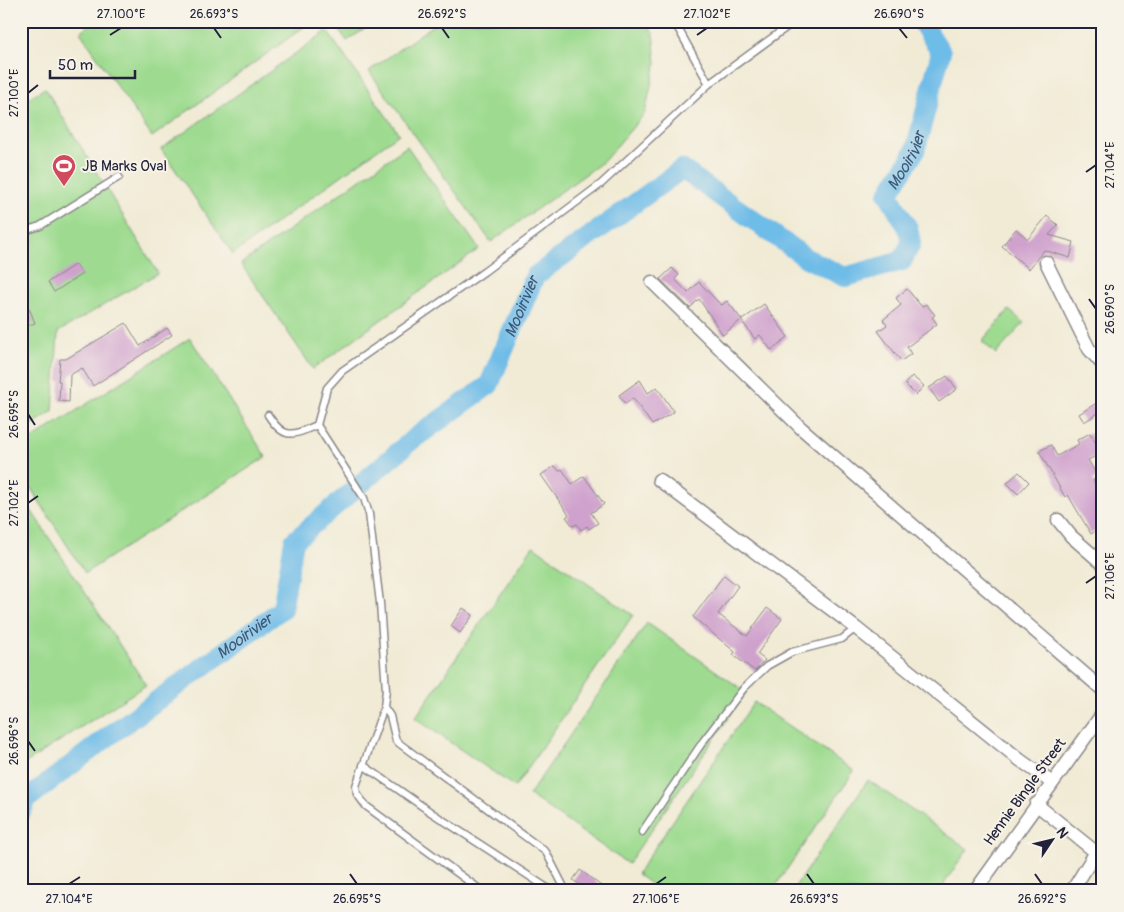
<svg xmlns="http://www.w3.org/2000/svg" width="1124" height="912" font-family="Pangolin,sans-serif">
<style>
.green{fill:#9edb90;stroke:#607e66}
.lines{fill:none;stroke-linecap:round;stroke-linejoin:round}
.river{stroke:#6ebce8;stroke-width:20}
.building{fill:#cfa1cd}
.lane-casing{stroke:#8a8688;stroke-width:9}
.street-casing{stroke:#8a8688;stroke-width:15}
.lane{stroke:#fff;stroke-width:6}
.street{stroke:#fff;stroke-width:12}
.ticks{fill:none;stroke:#22223b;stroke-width:2}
.labels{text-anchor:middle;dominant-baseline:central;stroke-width:4;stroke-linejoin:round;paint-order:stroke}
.poi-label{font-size:15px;fill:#22223b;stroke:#f7f3e8;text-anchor:start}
.street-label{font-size:15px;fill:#22223b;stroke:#f7f3e8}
.water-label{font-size:16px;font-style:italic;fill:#3d5878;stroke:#f7f3e8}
.neatline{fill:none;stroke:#22223b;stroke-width:2}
.ticks-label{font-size:12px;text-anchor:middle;fill:#22223b}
</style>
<rect width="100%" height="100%" fill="#f7f3e8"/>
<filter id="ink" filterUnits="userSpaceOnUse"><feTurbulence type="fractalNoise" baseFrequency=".02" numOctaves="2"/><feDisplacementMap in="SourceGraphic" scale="10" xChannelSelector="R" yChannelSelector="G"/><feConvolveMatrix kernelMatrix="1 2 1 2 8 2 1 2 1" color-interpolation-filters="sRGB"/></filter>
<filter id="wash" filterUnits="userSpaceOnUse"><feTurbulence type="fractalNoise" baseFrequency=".0096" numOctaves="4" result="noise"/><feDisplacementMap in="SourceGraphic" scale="20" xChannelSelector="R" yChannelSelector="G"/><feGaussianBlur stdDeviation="1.12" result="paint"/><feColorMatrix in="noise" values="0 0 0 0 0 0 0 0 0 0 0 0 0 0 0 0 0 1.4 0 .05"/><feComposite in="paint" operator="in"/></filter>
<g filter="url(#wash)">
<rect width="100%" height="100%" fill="#f1ebd5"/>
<path class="green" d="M94,21H312L152,137L80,32Z
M333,21H376L347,41Z
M439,21H645L653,33L656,63L645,113L604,161L491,242L369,71Z
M327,31L399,134L233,254L161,149Z
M45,88L158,273L58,332L53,411L21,432V102Z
M407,146L479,249L313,369L241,264Z
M1009,310L1024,323L996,354L982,341Z
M190,338L266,457L85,573L21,473V446Z
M21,495L146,685L21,766Z
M533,546L633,615L515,787L415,718Z
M647,623L746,692L628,864L529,795Z
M754,702L854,771L772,891H660L637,874Z
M868,780L968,849L939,891H792Z"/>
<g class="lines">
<path class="river" id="s1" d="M21,812L27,799L114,732L282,609L294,541L412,440L489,385L535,276L682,169L806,258L845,277L902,261L911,243L908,228L888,194L915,151L941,52L921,21"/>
</g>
<g id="blocks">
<path class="building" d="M1047,216L1058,225L1049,235L1074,242L1070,258L1044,250L1029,269L1002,246L1016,229L1028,239Z
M76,264L82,274L54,292L48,282Z
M672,268L679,275L675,279L688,293L699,282L718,302L722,305L727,301L742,320L764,304L788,337L771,350L760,335L755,339L741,320L723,335L699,299L690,308L660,279Z
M907,289L922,307L926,304L935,315L932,317L937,324L907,347L911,354L901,361L878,331L887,325L883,320L901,305L896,298Z
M29,308L35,323L21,328V311Z
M126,323L140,346L167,328L172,335L93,386L82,368L70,375L69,402L59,401L60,381H58L60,359H66Z
M912,376L924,386L916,395L905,384Z
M947,376L957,389L939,402L929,388Z
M640,380L648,393L657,387L674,412L652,425L633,398L625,404L619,395Z
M1103,399V410L1084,422L1079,414Z
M1090,433L1102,453L1088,460L1098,477L1093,480L1103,497V526L1091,534L1068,495L1065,497L1039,451L1051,445L1057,456L1079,444L1077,440Z
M555,466L559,471L562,469L572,484L584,476L604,504L591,513L598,523L589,529L587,526L581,530L577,524L573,526L566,517L569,515L541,475Z
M1019,472L1029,482L1018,494L1007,483Z
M724,575L738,586L718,614L747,636L767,608L782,619L757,654L765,660L755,671L733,655L735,652L693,617Z
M463,608L473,615L460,633L451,626Z
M580,870L608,891H588L573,880Z"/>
</g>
</g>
<g filter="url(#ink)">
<use href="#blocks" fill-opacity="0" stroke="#8a8688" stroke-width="1"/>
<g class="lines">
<g class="lane-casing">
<path id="lane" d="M674,21L709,84
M21,232L40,226L119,177
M268,415C284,440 292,436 317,425L364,498L369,514L380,603L386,690L384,707L356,786L357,794L366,806L482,891
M317,425L327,388L342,371L485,271L601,184L709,84L795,21
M384,707L390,716L396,741L546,852L566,891
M363,765L432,813L552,891
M642,832L704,740L744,688L767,666L792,652L842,639L856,628"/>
</g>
<g class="street-casing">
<path id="street" d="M1046,262L1089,349L1103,365
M652,282L801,428L1103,690
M659,480L856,628L1020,760L1051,782
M1058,520L1071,536L1103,564
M1036,804L1103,858
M975,891L1103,713
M1072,891L1096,852"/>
</g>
<use href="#lane" class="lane"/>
<use href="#street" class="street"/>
</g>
</g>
<path class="ticks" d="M214,28L221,38M442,28L449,38M899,28L907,38M110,35L121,28M697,35L707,28M28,93L38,85M1086,172L1096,165M1089,299L1096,309M28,414L35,425M28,503L38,496M1086,583L1096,576M28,741L35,751M350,874L357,884M807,874L814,884M1035,874L1042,884M69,884L80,877M656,884L666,877"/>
<defs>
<g id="stadium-pin" transform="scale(1.25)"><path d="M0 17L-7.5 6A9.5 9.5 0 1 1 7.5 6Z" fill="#d1495b" stroke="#f7f3e8"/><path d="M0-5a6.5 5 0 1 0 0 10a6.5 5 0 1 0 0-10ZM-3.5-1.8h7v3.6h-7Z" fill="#fff"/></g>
</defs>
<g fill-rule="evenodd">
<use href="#stadium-pin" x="64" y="166"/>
</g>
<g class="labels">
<g class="poi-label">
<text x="82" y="166">JB Marks Oval</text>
</g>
<g class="street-label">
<text transform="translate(1025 792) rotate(-54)">Hennie Bingle Street</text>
</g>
<g class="water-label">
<text stroke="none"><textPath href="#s1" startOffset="1320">Mooirivier</textPath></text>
<text stroke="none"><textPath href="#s1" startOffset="736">Mooirivier</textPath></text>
<text stroke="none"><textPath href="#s1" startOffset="286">Mooirivier</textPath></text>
</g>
</g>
<rect width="1124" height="912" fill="none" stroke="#f7f3e8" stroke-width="55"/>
<g transform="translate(1052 840) rotate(55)" stroke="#f7f3e8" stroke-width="4" paint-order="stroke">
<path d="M0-4L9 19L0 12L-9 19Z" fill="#22223b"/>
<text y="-8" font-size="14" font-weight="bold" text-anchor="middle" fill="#22223b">N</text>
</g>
<path d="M50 70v8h85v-8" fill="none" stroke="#22223b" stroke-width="2.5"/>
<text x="58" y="70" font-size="15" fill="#22223b" stroke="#f7f3e8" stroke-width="4" paint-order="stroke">50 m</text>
<rect x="28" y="28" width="1068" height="856" class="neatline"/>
<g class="ticks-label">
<text x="121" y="18">27.100°E</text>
<text x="214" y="18">26.693°S</text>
<text x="442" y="18">26.692°S</text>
<text x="707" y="18">27.102°E</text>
<text x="899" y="18">26.690°S</text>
<text transform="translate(14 93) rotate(-90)" y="4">27.100°E</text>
<text transform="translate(1110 165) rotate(-90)" y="4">27.104°E</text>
<text transform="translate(1110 309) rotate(-90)" y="4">26.690°S</text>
<text transform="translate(14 414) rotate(-90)" y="4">26.695°S</text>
<text transform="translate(14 503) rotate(-90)" y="4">27.102°E</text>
<text transform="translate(1110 576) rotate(-90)" y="4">27.106°E</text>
<text transform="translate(14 741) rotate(-90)" y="4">26.696°S</text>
<text x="69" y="903">27.104°E</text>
<text x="357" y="903">26.695°S</text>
<text x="656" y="903">27.106°E</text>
<text x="814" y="903">26.693°S</text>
<text x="1042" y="903">26.692°S</text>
</g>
</svg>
